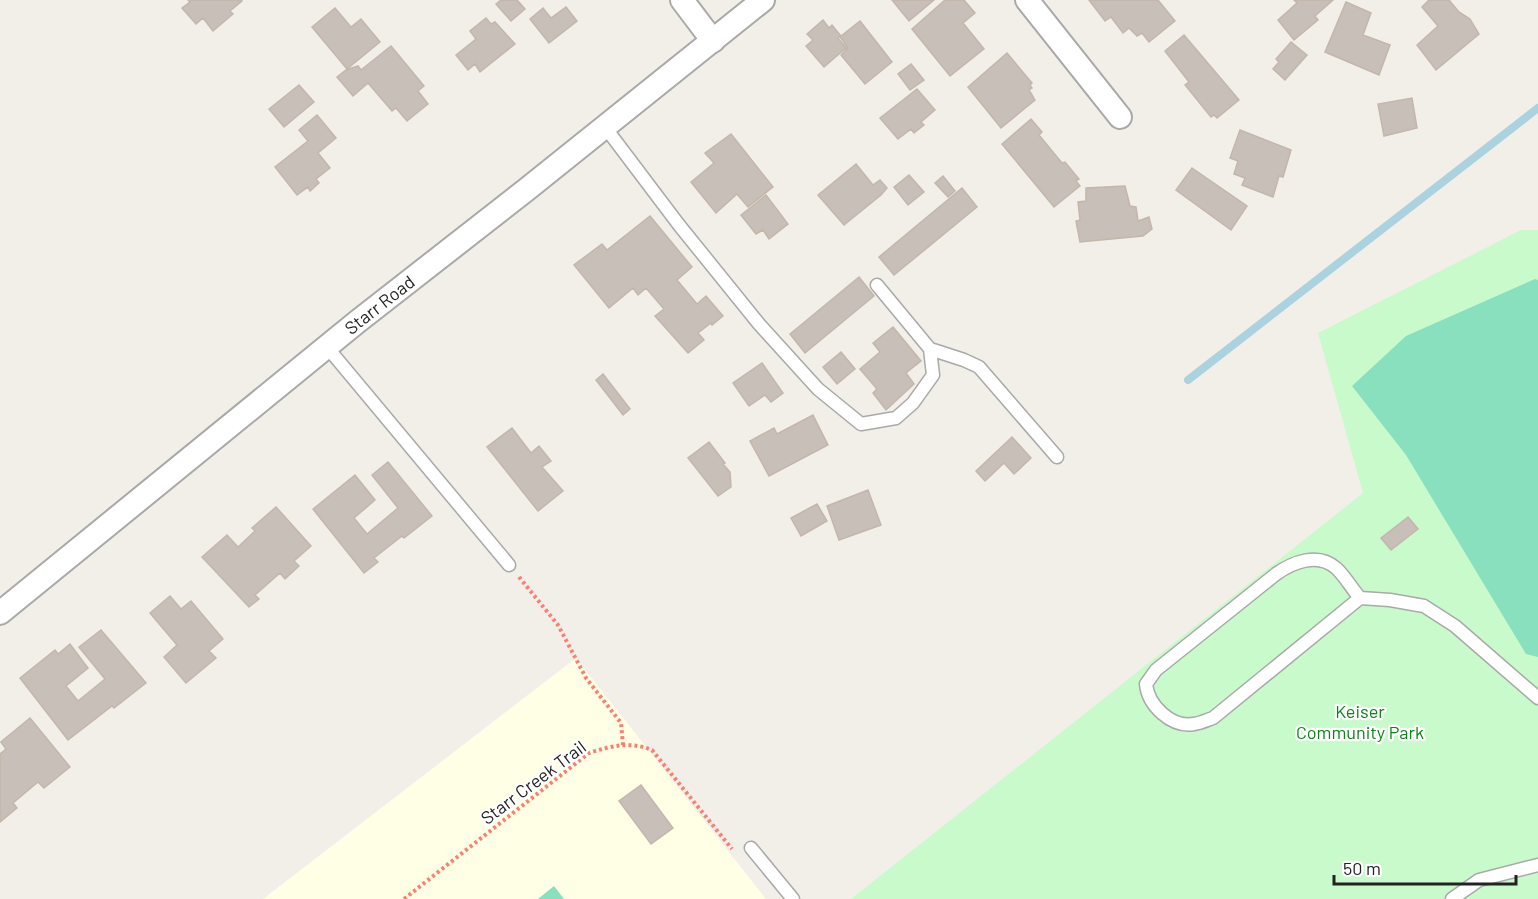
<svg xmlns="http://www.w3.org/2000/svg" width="1538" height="899" font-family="Barlow,sans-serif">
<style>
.education{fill:#ffffe5}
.park{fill:#c8facc}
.pitch{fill:#88e0be}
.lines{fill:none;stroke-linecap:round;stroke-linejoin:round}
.stream{stroke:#aad3df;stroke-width:8}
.building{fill:#c7bfb8;stroke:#c4b6ab;stroke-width:1.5}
.lane-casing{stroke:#a9a9a9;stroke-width:15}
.street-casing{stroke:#a9a9a9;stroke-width:26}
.path{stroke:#fa8072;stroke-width:4;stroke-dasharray:3 3;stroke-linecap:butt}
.lane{stroke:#fff;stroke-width:12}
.street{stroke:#fff;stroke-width:22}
.labels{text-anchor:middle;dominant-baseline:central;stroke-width:4.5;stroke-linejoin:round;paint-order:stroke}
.street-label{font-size:18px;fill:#222;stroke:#fff}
.park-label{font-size:18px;fill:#0c8416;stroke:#fff}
</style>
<rect width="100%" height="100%" fill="#f2efe9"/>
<path class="education" d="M576,658L766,899H263Z"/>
<path class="park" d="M1521,230H1538V899H851L1363,493L1318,333Z"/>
<path class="pitch" d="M1535,279L1538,280V657L1526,654L1406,455L1352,386L1406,336Z
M554,886L564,899H538Z"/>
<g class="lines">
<path class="stream" d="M1188,380L1538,108"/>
</g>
<path class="building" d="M188,0H241L242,1L230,11L233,14L213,31L203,18L196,24L182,8L190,2Z
M501,0H517L525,9L511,21L496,4Z
M892,0H934L909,21Z
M945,0H964L975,13L963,23L984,49L950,76L912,29Z
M1089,0H1158L1175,21L1149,42L1142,33L1137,36L1129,28L1123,33L1111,17L1105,21Z
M1294,0H1333L1315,16L1318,20L1294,40L1278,20L1297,3Z
M1429,0H1449L1459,12L1470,19L1479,34L1436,70L1417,45L1438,26L1422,7Z
M1346,2L1371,13L1363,35L1390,45L1379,75L1325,52Z
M566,7L577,21L549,43L530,19L543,8L551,18Z
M335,8L351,27L361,19L380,42L347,69L312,27Z
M486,18L491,24L495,22L515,44L480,72L475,64L468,70L456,55L476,39L470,31Z
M823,20L829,28L832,25L841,36L838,38L846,48L824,67L806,46L813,40L807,34Z
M860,21L892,62L865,84L841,55L848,48L840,37Z
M1184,35L1239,100L1217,118L1214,115L1211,117L1185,85L1189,82L1165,51Z
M1291,42L1307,55L1285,80L1273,69L1279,62L1276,59Z
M391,46L424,86L418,91L428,104L407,121L396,108L392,111L368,83L353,96L337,77L346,70L358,66L361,70Z
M1007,53L1032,83L1030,85L1032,88L1029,90L1035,100L1001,128L968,87Z
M911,64L924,80L910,90L898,74Z
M299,85L314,102L284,127L269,109Z
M917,89L935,110L921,122L924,125L914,133L911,129L898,139L880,118Z
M1412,98L1417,128L1384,136L1378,104Z
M317,115L336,138L318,153L330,168L316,179L319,183L310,191L308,187L297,195L275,167L308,141L299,130Z
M1031,119L1042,132L1039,135L1062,163L1065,162L1079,179L1076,181L1080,186L1054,207L1002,144Z
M1240,130L1291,150L1283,177L1279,176L1273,197L1242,185L1245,178L1234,174L1238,161L1230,158Z
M731,134L773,187L748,207L737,194L716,213L691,182L714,163L705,153Z
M856,164L873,185L880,180L887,188L881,195L844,225L818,195Z
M1192,168L1247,206L1231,230L1176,190Z
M909,175L924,192L908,205L894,187Z
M943,176L955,191L948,197L935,183Z
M1125,186L1130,206L1136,207L1138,221L1149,217L1152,229L1143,236L1080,242L1076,221L1080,220L1078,202L1086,201V188Z
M962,188L977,207L894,275L879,257Z
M766,195L788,224L769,239L763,230L756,234L741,215Z
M650,216L692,267L677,280L697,304L706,296L723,316L712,325L711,323L698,333L704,340L688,353L655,316L664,309L646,288L638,295L633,288L609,308L574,265L602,244L607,250Z
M859,277L874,296L805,353L790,334Z
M893,327L921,361L906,373L914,384L886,410L873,393L877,389L860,369L880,352L873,343Z
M841,352L855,369L837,384L823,367Z
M762,363L783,393L771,402L765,395L749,406L733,383Z
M603,374L630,409L623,415L596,380Z
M813,415L828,445L769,476L750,441L774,428L777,434Z
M512,428L531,453L539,446L551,461L542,467L563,491L538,511L487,447Z
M1012,437L1031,458L1014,474L1004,463L985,481L976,471Z
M709,442L725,463L723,464L730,472L731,487L718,496L688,458Z
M388,462L432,516L404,538L402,536L374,558L378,562L364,573L313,509L355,475L375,500L354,518L367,534L398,508L372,475Z
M868,490L881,525L839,540L827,506Z
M817,504L827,521L801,536L791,518Z
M276,507L311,546L294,561L299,566L285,579L280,573L255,595L259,599L249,607L202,557L227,535L238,547L255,531L252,528Z
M1408,517L1418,529L1391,550L1381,538Z
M170,596L181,609L191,601L223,639L209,651L216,658L186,683L164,657L177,645L150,613Z
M101,630L146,683L114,708L112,706L68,740L20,678L55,650L58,654L70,644L88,668L66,686L78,701L105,679L79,647Z
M30,718L70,767L44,788L38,782L13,803L17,808L0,822V754L6,749L1,742Z
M641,785L673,828L651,844L619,801Z"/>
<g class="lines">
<g class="lane-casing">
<path id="lane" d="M605,127L679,225L759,324L818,389L861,424L896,418L913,403L933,375L930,349L877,285
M327,347L509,565
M930,349L964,360L979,367L1057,457
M1360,598C1352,589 1345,576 1336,568C1318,552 1293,562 1276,574L1156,670L1146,684C1148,705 1171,728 1194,724C1201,723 1207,720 1213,718L1360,598L1390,600L1424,606L1455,626L1538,698
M751,848L793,899
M1452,899L1479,880L1538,865"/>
</g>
<g class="street-casing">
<g id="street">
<path d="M682,0L713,41"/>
<path d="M1027,0L1120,117"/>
<path id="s1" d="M0,613L357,322L526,190L763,0"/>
</g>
</g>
<path class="path" d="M519,577L558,625L586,678L621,723L623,745
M404,899L589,753C611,746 630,741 652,750L732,849"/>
<use href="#lane" class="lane"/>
<use href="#street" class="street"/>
</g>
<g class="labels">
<g class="street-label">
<text stroke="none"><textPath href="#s1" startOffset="489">Starr Road</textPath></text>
<text transform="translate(533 782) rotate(-37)">Starr Creek Trail</text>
</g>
<g class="park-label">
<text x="1360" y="711">Keiser<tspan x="1360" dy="21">Community Park</tspan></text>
</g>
</g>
<path d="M1334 875v9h182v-9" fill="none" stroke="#222222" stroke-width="3"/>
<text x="1343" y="875" font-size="18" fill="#222222" stroke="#ffffff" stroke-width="4.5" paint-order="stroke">50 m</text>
</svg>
